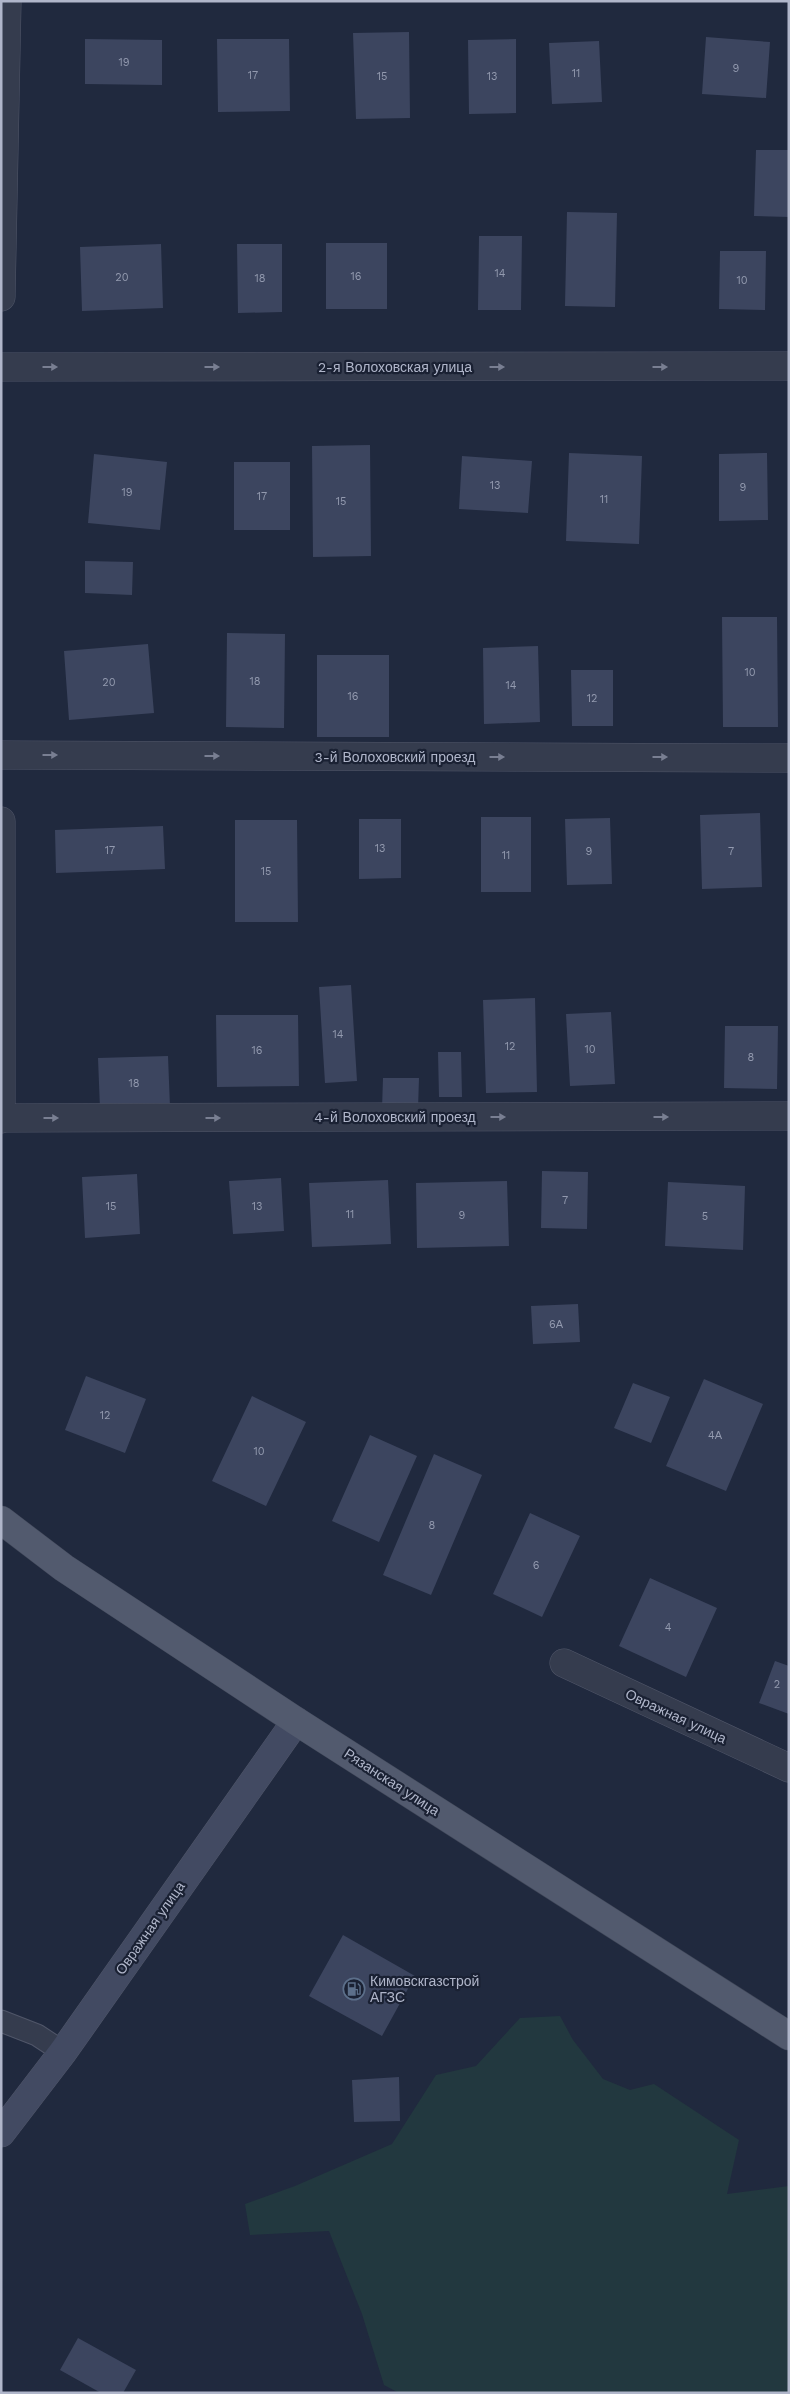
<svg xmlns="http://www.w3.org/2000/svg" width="790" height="2394" font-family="'Work Sans',sans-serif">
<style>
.green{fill:#22383f}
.building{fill:#3c455f}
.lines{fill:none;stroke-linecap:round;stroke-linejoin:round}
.lane-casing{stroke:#505669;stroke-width:23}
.street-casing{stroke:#505669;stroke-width:29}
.secondary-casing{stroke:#505669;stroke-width:29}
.primary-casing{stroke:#3e4557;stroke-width:29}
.lane{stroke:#353c4e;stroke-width:21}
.street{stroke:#353c4e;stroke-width:28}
.secondary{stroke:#424a62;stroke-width:28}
.primary{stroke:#525a6e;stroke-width:28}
.oneway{fill:#797f92}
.labels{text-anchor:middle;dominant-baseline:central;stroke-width:4.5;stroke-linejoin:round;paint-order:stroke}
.number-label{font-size:11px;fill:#939aaf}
.street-label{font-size:14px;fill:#b0b6ca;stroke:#1a2133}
.poi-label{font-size:14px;fill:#b0b6ca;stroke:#1a2133;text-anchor:start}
</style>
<rect width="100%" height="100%" fill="#20293e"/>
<path class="green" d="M560,2016L573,2040L603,2079L630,2090L654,2084L739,2140L727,2194L789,2186V2393H399L384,2385L362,2314L329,2231L250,2235L245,2204L295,2186L392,2144L436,2075L476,2066L520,2018Z"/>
<path class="building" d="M409,32L410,118L356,119L353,33Z
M706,37L770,42L766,98L702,94Z
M85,39L162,40V85L85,84Z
M217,39H289L290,111L218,112Z
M516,39V113L469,114L468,40Z
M599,41L602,102L552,104L549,43Z
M756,150H789V217L754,216Z
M567,212L617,213L615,307L565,306Z
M479,236H522L521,310H478Z
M326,243H387V309H326Z
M161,244L163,308L82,311L80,247Z
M237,244H282V312L238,313Z
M720,251H766L765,310L719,309Z
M370,445L371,556L313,557L312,446Z
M569,453L642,456L639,544L566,541Z
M767,453L768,520L719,521V454Z
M94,454L167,462L160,530L88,523Z
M462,456L532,461L528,513L459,509Z
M234,462H290V530H234Z
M85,561L133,562L132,595L85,593Z
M722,617H777L778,727H723Z
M227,633L285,634L284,728L226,727Z
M148,644L154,713L69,720L64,651Z
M538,646L540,722L484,724L483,648Z
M317,655H389V737H317Z
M571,670H613V726H572Z
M760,813L762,887L702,889L700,815Z
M481,817H531V892H481Z
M610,818L612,884L567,885L565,819Z
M359,819H401V878L359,879Z
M235,820H297L298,922H235Z
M163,826L165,869L56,873L55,830Z
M351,985L357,1081L325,1083L319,987Z
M535,998L537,1092L486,1093L483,1000Z
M611,1012L615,1084L570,1086L566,1014Z
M216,1015H298L299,1086L217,1087Z
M725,1026H778L777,1089L724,1088Z
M438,1052H461L462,1097H439Z
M168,1056L170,1107L100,1109L98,1058Z
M383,1078H419L418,1109H382Z
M542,1171L588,1172L587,1229L541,1228Z
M137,1174L140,1234L85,1238L82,1177Z
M281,1178L284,1231L233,1234L229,1181Z
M388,1180L391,1244L312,1247L309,1183Z
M507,1181L509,1246L417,1248L416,1183Z
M668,1182L745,1186L743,1250L665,1246Z
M578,1304L580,1342L533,1344L531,1306Z
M86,1376L146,1399L125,1453L65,1430Z
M704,1379L763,1404L726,1491L666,1466Z
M633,1383L670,1397L651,1443L614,1428Z
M252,1396L306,1422L266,1506L212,1481Z
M370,1435L417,1456L379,1542L332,1521Z
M434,1454L482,1475L431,1595L383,1575Z
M530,1513L580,1536L542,1617L493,1594Z
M650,1578L717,1608L686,1677L619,1646Z
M775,1661L789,1666V1714L759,1703Z
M343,1935L415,1976L382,2036L309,1996Z
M399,2077L400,2121L354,2122L352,2080Z
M78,2338L136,2370L123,2393H101L60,2370Z"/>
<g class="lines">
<g class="lane-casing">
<path id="lane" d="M1,2021L37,2035L63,2052"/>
</g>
<g class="street-casing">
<path id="street" d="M1,297L7,1
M1,367L789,366
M1,755L789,758
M1,821V1119
M2,1118L789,1116
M564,1663L789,1768"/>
</g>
<g class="secondary-casing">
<path id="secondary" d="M1,2133L63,2052L296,1721"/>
</g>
<g class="primary-casing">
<path id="primary" d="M1,1520L64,1568L296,1721L789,2036"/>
</g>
<use href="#lane" class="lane"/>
<use href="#street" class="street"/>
<use href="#secondary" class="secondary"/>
<use href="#primary" class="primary"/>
</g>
<defs><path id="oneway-solid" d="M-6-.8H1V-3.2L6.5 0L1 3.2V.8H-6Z" transform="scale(1.25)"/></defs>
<g class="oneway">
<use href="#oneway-solid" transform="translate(50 367)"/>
<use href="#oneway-solid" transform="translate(212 367)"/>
<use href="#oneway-solid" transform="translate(497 367)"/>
<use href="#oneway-solid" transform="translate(660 367)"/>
<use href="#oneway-solid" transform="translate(50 755)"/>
<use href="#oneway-solid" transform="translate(212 756)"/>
<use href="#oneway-solid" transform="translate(497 757)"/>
<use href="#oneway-solid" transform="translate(660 757)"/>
<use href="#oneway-solid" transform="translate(498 1117)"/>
<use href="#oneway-solid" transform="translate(661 1117)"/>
<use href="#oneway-solid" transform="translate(51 1118)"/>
<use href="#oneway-solid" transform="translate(213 1118)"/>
</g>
<defs>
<g id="fuel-ring" transform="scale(1.125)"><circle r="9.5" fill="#1a2133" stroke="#5c6f8a" stroke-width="1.5"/><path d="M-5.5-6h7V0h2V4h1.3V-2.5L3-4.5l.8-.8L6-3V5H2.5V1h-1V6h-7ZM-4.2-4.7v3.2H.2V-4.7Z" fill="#5c6f8a"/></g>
</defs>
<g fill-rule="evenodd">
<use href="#fuel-ring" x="354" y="1989"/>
</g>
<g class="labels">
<g class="number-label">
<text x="124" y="62">19</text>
<text x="736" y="68">9</text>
<text x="576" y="73">11</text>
<text x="253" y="75">17</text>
<text x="382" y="76">15</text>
<text x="492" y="76">13</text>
<text x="500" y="273">14</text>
<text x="356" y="276">16</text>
<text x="122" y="277">20</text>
<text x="260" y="278">18</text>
<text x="742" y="280">10</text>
<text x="495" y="485">13</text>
<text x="743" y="487">9</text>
<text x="127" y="492">19</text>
<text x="262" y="496">17</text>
<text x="604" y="499">11</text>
<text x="341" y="501">15</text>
<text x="750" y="672">10</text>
<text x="255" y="681">18</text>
<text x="109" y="682">20</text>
<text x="511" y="685">14</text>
<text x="353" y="696">16</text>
<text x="592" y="698">12</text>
<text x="380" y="848">13</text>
<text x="110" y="850">17</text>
<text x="589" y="851">9</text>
<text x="731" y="851">7</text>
<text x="506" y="855">11</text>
<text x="266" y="871">15</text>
<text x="338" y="1034">14</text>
<text x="510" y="1046">12</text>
<text x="590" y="1049">10</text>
<text x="257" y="1050">16</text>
<text x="751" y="1057">8</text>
<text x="134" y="1083">18</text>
<text x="565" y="1200">7</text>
<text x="111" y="1206">15</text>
<text x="257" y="1206">13</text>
<text x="350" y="1214">11</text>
<text x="462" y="1215">9</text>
<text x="705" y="1216">5</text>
<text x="556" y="1324">6А</text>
<text x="105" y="1415">12</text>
<text x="715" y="1435">4А</text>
<text x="259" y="1451">10</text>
<text x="432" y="1525">8</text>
<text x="536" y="1565">6</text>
<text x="668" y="1627">4</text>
<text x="777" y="1684">2</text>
</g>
<g class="street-label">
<text x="395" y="367">2-я Волоховская улица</text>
<text x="395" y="757">3-й Волоховский проезд</text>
<text x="395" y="1117">4-й Волоховский проезд</text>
<text transform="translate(676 1716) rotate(25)">Овражная улица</text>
<text transform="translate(392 1782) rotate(33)">Рязанская улица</text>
<text transform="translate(150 1928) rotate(-55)">Овражная улица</text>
</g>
<g class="poi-label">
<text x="370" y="1981">Кимовскгазстрой<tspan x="370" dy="16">АГЗС</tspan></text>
</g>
</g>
<rect width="790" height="2394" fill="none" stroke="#b0b6ca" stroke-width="5"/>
</svg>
